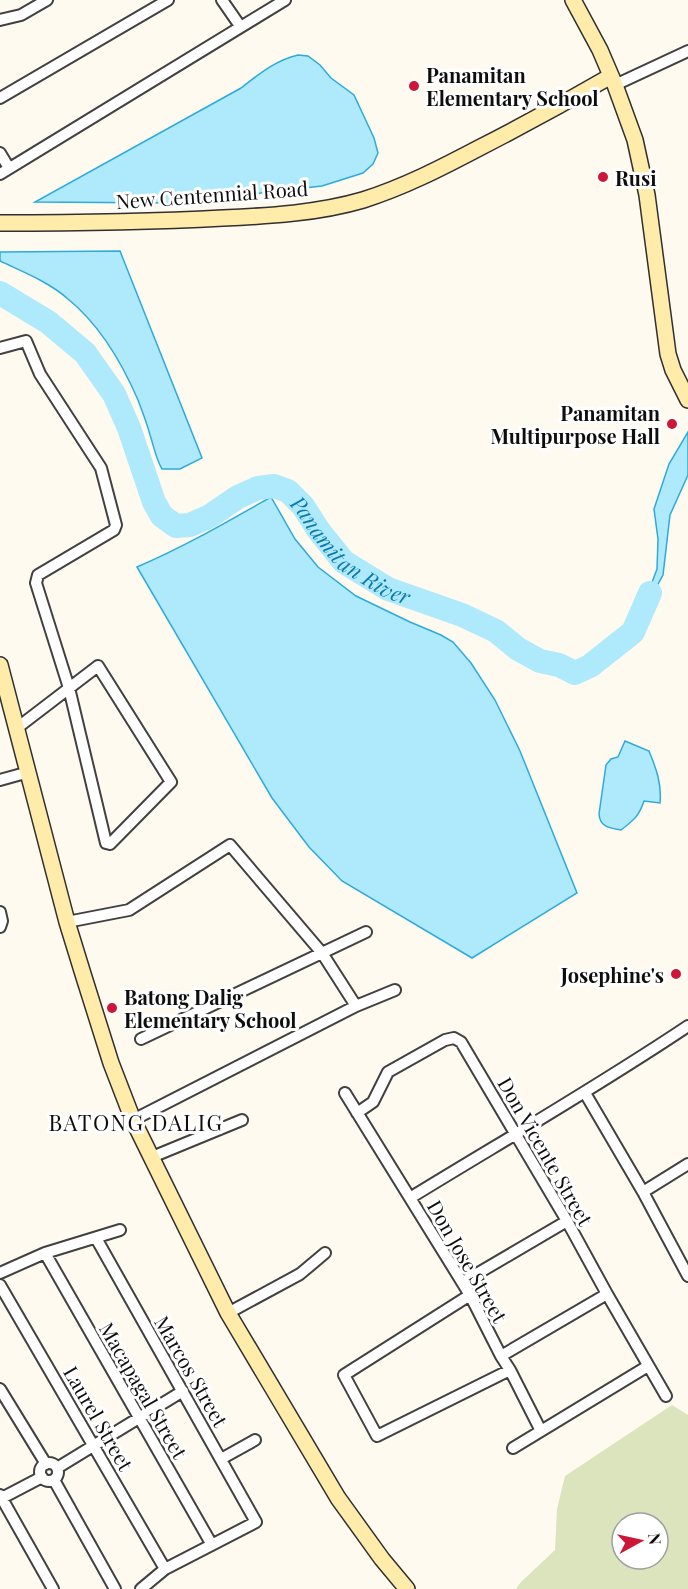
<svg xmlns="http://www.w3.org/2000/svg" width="688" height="1589" font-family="'Playfair Display',serif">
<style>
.cemetery{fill:#dce4bd;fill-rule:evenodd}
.water{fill:#aee9fc;stroke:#2dabdb;stroke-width:1.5}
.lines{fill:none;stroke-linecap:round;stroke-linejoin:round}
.river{stroke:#aee9fc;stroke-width:24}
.street-casing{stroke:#414141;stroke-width:14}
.secondary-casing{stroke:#303030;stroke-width:18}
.street{stroke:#fff;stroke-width:10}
.secondary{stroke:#ffebaa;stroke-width:15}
.poi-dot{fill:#cd1737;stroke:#fff;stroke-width:2}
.labels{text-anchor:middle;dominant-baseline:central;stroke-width:6;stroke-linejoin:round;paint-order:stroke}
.poi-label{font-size:20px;font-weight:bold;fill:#0e0e0e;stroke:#fff;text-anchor:start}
.street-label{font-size:20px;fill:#0e0e0e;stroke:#fff}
.water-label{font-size:21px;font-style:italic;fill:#0a7aad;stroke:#fff}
.quarter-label{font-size:22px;letter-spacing:1.5px;fill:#0e0e0e;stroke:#fff}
</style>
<rect width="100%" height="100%" fill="#fffaef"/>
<path class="cemetery" d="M672,1405L688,1415V1589H516L521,1582L555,1550L557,1509L565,1476ZM622,1523H658V1559H622Z"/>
<path class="water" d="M298,55L308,56L320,65L331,78L354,95L374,138L378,153L373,164L363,173L322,186L171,203L35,202L241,88C259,74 276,60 298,55Z
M120,251L202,458L180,469H162C156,459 154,447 150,435C147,423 142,411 138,400C122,363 100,325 68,299C49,282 23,272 0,261V252Z
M688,432V475L670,515L663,575L637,622L657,569L658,539L654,509L669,464Z
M271,497L295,539L318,567L356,596L410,622L441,635L453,642L471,663L495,700L520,751L577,893L472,958L342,881L309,847L272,798L137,567C184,547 227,522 271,497Z
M625,741L649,751C656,768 662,784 660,803L644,801C639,816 634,820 621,830C609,828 600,827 599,814L606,765L611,759L618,757Z"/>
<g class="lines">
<path class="river" id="s1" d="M0,293L48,322L85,353L114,394L129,428L154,502L162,516L176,526L190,525L210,516L238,497L258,488L274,486L288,491L303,506L319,531L344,562L388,589L462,615L496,631L518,649L540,661L559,665L575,673L590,666L633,632L650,593"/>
<g class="street-casing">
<path id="street" d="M222,0L240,26
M0,20L21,15L47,0
M615,85L688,51
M0,98L168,0
M0,153L9,168
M0,174L285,0
M0,348L26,341L40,374L101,468L116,525L114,530L38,575L36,583L69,688L106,843L110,844L171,782L98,666L17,728
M0,780L29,772
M0,912L2,921L0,927
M67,922L129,910L230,845L322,953L356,1006
M141,1039L366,932
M345,1093L470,1295L501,1356L510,1370L541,1431
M585,1093L643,1192L688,1276
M357,1113L373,1102L388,1072L445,1040L454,1038L461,1042L567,1221L607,1294L666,1396
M133,1120L356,1006L395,990
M152,1157L242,1120
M643,1192L688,1164
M410,1198C503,1141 597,1087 688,1026
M96,1238L256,1522L165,1569L141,1589
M45,1253L212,1545
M0,1273L45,1253L120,1230
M463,1282L567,1221
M0,1285L165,1569
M470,1295L344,1375L377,1436L510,1370
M228,1313L300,1274L325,1253
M501,1356L607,1294
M0,1389L46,1464
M513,1448L648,1366
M221,1459L255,1440
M40 1472a9 9 0 1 1 18 0a9 9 0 1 1-18 0Z
M57,1468L183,1391
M54,1480L115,1589
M0,1495L53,1589
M0,1499L42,1477"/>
</g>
<g class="secondary-casing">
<path id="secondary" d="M573,0L600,50L615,85L635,140L647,195L668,354L673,370L688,400
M0,223C74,223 149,222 223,218C269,216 319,213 363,200C404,187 441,168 479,148C524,125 568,101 611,76
M0,665L67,922L83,974L111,1063L133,1120L228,1313L338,1498L382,1559L407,1589"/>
</g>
<use href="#street" class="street"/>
<use href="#secondary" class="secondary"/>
</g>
<g class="poi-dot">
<circle cx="414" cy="86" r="6"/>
<circle cx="603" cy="177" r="6"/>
<circle cx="672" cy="424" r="6"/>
<circle cx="676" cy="974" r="6"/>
<circle cx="112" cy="1008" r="6"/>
</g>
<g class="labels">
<g class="poi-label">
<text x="426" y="74">Panamitan<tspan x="426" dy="23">Elementary School</tspan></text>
<text x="615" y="177">Rusi</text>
<text x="660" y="412" text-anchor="end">Panamitan<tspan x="660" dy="23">Multipurpose Hall</tspan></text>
<text x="664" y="974" text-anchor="end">Josephine's</text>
<text x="124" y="996">Batong Dalig<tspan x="124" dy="23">Elementary School</tspan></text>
</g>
<g class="street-label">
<text transform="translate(212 194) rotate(-4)">New Centennial Road</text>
<text transform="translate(546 1151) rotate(60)">Don Vicente Street</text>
<text transform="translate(468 1261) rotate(60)">Don Jose Street</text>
<text transform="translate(192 1371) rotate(60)">Marcos Street</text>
<text transform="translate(144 1390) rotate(60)">Macapagal Street</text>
<text transform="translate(99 1418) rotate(60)">Laurel Street</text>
</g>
<g class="water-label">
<text stroke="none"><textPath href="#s1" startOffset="514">Panamitan River</textPath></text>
</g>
<g class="quarter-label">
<text x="136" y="1122">BATONG DALIG</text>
</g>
</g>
<g transform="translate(640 1541) rotate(82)"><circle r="28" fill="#ffffff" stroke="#9f9f9f" stroke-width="1.5"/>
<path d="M0-4.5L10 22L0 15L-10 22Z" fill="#cd1737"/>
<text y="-9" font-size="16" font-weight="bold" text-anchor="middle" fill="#0e0e0e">N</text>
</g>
</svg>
